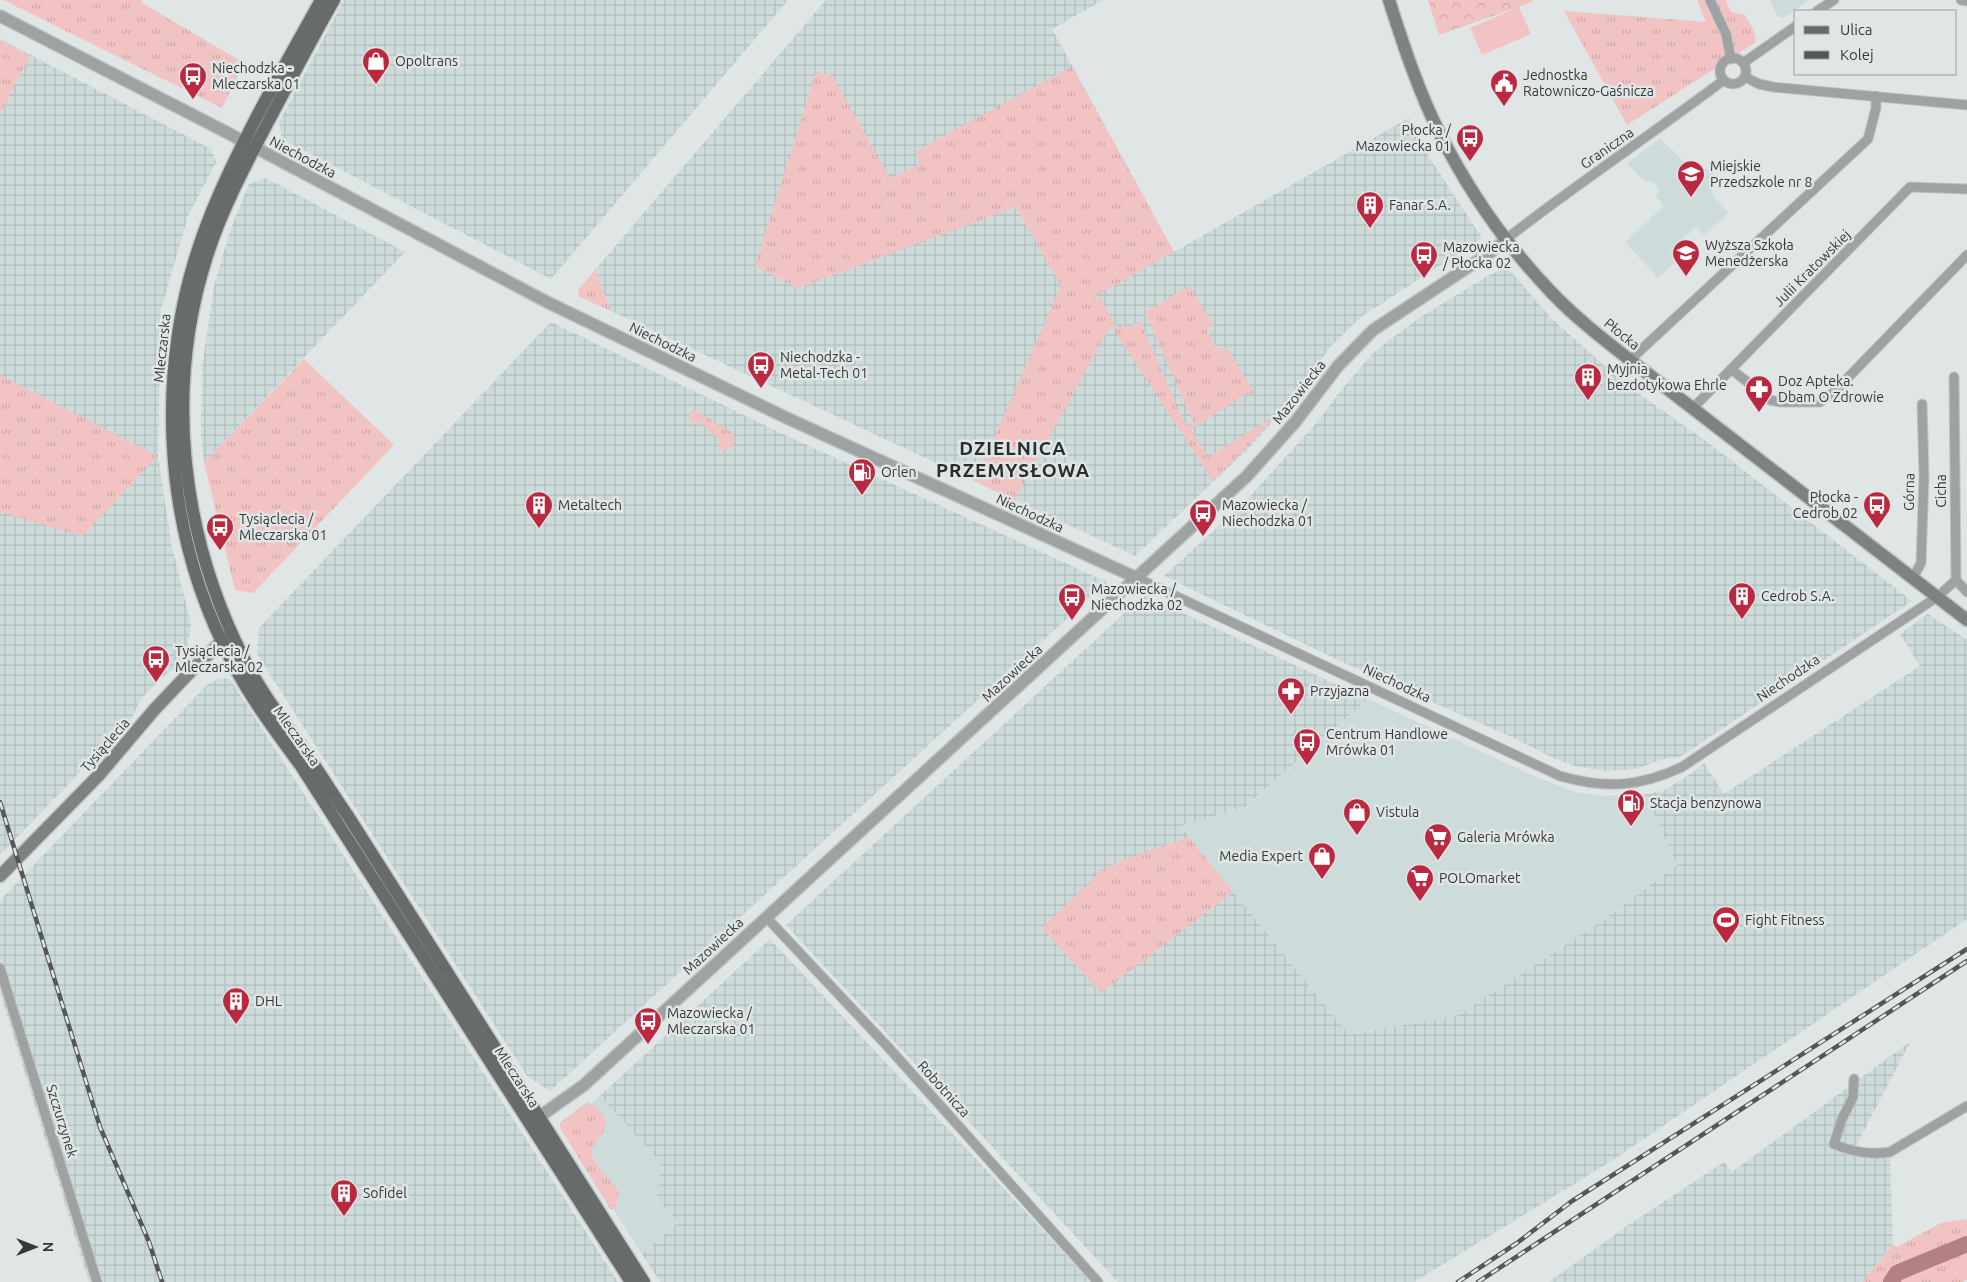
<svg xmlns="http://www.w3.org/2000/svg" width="1967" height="1282" font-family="Ubuntu,sans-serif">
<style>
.built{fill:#cddcdb}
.industrial{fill:url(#industrial-grid)}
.grass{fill:url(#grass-tufts)}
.park{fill:url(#park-crowns)}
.pitch{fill:#f1c3c3}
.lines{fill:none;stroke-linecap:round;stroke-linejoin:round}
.river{stroke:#b38181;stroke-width:16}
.minor-casing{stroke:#bec3c3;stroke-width:11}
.tertiary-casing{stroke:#bec3c3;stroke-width:14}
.secondary-casing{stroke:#bec3c3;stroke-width:15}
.primary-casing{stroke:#bec3c3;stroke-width:15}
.minor{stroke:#9fa2a2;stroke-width:9}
.tertiary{stroke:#9fa2a2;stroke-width:11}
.secondary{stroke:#7e8281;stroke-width:12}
.primary{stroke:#676b6b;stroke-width:12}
.rail-casing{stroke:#545757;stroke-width:4.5}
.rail{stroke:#e0e5e5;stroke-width:2.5;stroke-dasharray:8;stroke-linecap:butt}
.labels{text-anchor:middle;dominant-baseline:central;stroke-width:5;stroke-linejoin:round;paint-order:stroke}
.poi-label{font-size:14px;fill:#373939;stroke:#e0e5e5;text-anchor:start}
.street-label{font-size:14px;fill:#373939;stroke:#e0e5e5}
.district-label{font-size:19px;font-weight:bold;letter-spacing:1px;fill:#292d2d;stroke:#e0e5e5}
</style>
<defs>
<pattern id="industrial-grid" width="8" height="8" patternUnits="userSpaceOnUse" patternTransform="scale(1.25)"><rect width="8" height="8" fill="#cddcdb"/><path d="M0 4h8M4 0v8" fill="none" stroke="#b1bebd"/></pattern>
<pattern id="grass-tufts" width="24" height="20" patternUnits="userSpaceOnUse" patternTransform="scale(1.25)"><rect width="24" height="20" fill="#f1c3c3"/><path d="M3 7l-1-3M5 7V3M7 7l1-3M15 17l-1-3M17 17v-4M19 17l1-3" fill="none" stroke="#cfa8a8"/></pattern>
<pattern id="park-crowns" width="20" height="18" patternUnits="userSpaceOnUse" patternTransform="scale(1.25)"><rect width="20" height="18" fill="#f1c3c3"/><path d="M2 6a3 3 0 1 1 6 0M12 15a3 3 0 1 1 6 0" fill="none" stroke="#cfa8a8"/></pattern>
</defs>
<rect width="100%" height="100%" fill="#e0e5e5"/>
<path class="built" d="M1770,0H1808L1784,18L1777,16Z
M1660,139L1691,168L1713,170L1712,195L1729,213L1704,235L1696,227L1682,239L1690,249L1658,278L1625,242L1664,206L1656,197L1659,189L1653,182L1644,181L1627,163Z
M1368,699L1529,774L1575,792L1606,796L1645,794L1677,865L1606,918L1459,1015L1349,1035L1179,825L1246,807Z
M600,1096L661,1163L657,1199L678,1221L642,1254L562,1129Z"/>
<path class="industrial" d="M344,0H788L551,279L282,139L279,122Z
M826,0H1103L1052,29L1174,252L1409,118L1427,154L1482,238L1361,317L1332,345L1282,411L1252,445L1135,556L611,311L595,270Z
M0,39L211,149L216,162L188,216L161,310L158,456L171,542L191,625L185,662L161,678L141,699L132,718L0,855Z
M266,178L405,252L204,462L201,436L202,367L214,286L231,228L249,184Z
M1507,267L1550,317L1625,384L1706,441L1912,601L1680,757L1664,759L1635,769L1606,771L1575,766L1553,758L1516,739L1340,661L1164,576L1243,504L1319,420L1342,389L1374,352L1419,318L1486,277Z
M551,322L781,433L1107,582L550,1091L527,1076L257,654L259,628Z
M1144,595L1368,699L1245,807L1180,826L1349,1035L1459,1015L1606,918L1677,865L1645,794L1663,791L1695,771L1704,763L1724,794L1920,666L1900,634L1928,614L1967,640V919L1610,1162L1414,1282H1118L786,925Z
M220,678L230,679L618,1282H89L0,992V904L4,896L207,685Z
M770,939L1091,1282H660L642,1254L678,1222L657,1199L661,1163L600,1096Z
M1910,1042L1856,1146L1890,1158L1893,1244L1863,1282H1549L1627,1226L1724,1162L1732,1172Z"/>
<path class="grass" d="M3,0H141L142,3L244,63L222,108Z
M1697,0H1726L1731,12L1745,15L1754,31L1756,42L1627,125L1564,11L1706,22Z
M0,40L30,56L0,114Z
M1072,66L1174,252L1094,297L1096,300L1100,297L1117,328L1124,324L1127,328L1140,321L1186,426L1194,423L1145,312C1161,304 1174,294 1190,286L1213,325L1206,330L1219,351L1226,347L1255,393L1246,394L1191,429L1208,457L1273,417L1274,419L1213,481L1111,325L1014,501L975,481L1061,286L1016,207L798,288L755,266L816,72L832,75L890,178L920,164L916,151Z
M595,270L611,311L578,296L579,289Z
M304,359L394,445L253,593L235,590L204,462Z
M0,375L158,456L82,536L0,512Z
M694,410L733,433L735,441L732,447L725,451L719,449L718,446L720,441L701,422L696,425L689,419V413Z
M1189,837L1233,892L1101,993L1042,928L1103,869L1120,861Z
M587,1102C598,1107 612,1120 603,1133C598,1141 589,1146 593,1157C598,1171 612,1179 619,1192L616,1207L611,1210L560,1128V1123Z
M1967,1219V1279L1963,1282H1863L1893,1244L1897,1247L1941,1223Z"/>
<path class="park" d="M1428,0H1532V2L1439,35Z"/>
<path class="pitch" d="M1519,7L1531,34L1482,55L1470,28Z"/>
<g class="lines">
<path class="river" d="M1891,1282L1897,1273L1967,1244"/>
<g class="minor-casing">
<path id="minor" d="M1710,0L1726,34L1731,59
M1961,0L1967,1
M1817,11L1834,0
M1720 71a13 13 0 1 1 26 0a13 13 0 1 1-26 0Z
M1743,63L1796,26
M1745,77L1759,84L1773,87L1967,105
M1506,239C1577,184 1652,134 1724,80
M1630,360L1868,139L1876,108V96
M1731,369L1770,400L1780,402H1820L1833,393L1967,255
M1693,408L1910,187L1967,189
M1137,578L1560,776C1605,789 1640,787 1682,767L1937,597L1956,580L1954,377
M1913,578L1921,563L1924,476L1922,404
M1956,580L1967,592
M767,918L888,1047L1098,1282
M0,968L97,1282
M1854,1079L1853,1097L1842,1119L1834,1144C1852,1152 1871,1155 1890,1152L1967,1106"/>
</g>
<g class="tertiary-casing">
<path id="tertiary" d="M0,16L224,131L547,302L789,419L1137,578
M532,1122L584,1085L1247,476L1296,421L1338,366L1373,330L1491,252L1506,239"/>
</g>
<g class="secondary-casing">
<path id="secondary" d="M1389,0C1403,44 1418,90 1439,132C1468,190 1507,246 1552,293C1576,318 1603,339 1630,360L1967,620
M0,876L99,775L154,710L191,671L222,641L230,636"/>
</g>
<g class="primary-casing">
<path id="primary" d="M321,0C283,69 242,138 212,211C153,355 159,524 232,662C251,699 276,732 301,766L631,1282
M334,0C311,40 290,81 268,122C245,166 222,209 207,256C164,390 181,535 244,659C262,694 286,724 308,756C322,776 334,796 348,816L644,1282"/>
</g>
<use href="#minor" class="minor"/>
<use href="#tertiary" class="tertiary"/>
<use href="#secondary" class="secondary"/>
<use href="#primary" class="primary"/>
<g class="rail-casing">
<path id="rail" d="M0,802L100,1127L149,1242L162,1282
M1458,1282L1517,1243L1572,1201L1967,949
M1478,1282L1967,961"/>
</g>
<use href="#rail" class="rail"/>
</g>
<defs>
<g id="shop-pin" transform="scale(1.4375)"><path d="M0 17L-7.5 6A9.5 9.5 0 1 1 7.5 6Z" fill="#ba293f" stroke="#e0e5e5"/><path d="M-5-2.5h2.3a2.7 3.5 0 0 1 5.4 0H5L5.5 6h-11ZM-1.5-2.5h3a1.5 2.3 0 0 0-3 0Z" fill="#fff"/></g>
<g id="bus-pin" transform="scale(1.4375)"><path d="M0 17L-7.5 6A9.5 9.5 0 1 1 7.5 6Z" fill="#ba293f" stroke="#e0e5e5"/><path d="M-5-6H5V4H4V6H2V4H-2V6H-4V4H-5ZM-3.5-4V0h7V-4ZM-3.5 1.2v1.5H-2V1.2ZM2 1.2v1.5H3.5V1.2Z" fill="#fff"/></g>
<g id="civic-pin" transform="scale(1.4375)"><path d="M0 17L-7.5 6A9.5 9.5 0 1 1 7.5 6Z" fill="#ba293f" stroke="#e0e5e5"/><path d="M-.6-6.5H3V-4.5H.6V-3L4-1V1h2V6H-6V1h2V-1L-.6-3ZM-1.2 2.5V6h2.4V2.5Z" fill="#fff"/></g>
<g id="school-pin" transform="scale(1.4375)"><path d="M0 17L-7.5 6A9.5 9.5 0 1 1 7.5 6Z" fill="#ba293f" stroke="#e0e5e5"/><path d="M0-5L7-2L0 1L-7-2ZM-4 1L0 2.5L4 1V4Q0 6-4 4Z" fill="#fff"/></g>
<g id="building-pin" transform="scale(1.4375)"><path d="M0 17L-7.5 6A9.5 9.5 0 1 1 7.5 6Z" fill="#ba293f" stroke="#e0e5e5"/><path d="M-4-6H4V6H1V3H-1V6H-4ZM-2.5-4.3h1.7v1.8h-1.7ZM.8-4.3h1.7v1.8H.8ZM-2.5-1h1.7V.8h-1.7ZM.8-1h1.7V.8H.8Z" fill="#fff"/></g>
<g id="university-pin" transform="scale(1.4375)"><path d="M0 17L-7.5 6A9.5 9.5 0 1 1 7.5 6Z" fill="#ba293f" stroke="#e0e5e5"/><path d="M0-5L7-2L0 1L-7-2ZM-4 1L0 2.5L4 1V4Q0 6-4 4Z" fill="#fff"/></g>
<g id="pharmacy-pin" transform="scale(1.4375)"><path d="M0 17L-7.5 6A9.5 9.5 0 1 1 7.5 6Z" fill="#ba293f" stroke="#e0e5e5"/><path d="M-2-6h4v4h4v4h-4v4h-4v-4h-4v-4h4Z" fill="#fff"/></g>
<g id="fuel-pin" transform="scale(1.4375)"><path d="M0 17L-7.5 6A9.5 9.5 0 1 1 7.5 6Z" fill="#ba293f" stroke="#e0e5e5"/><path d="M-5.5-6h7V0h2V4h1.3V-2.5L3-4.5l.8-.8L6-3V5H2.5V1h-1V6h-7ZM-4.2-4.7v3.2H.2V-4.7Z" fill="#fff"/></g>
<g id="supermarket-pin" transform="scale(1.4375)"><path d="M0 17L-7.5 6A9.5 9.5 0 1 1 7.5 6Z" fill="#ba293f" stroke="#e0e5e5"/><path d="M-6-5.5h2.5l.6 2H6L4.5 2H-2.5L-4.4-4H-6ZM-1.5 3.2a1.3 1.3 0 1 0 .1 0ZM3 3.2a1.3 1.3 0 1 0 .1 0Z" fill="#fff"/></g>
<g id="stadium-pin" transform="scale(1.4375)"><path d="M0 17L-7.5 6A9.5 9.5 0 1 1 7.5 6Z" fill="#ba293f" stroke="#e0e5e5"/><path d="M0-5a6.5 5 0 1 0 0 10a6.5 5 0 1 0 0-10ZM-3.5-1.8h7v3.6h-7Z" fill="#fff"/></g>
</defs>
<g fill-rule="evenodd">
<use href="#shop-pin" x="376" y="61"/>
<use href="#bus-pin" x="193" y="76"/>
<use href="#civic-pin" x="1504" y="83"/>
<use href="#bus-pin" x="1470" y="138"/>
<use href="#school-pin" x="1691" y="174"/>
<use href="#building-pin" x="1370" y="205"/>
<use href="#university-pin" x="1686" y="253"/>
<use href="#bus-pin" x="1424" y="255"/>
<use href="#bus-pin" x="761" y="365"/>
<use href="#building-pin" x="1588" y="377"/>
<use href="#pharmacy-pin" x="1759" y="389"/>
<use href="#fuel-pin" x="862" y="472"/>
<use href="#building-pin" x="539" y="505"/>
<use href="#bus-pin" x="1877" y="505"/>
<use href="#bus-pin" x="1203" y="513"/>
<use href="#bus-pin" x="220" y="527"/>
<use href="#building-pin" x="1742" y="596"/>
<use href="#bus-pin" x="1072" y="597"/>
<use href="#bus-pin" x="156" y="659"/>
<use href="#pharmacy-pin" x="1291" y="691"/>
<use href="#bus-pin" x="1307" y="742"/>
<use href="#fuel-pin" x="1631" y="803"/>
<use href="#shop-pin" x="1357" y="812"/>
<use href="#supermarket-pin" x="1438" y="837"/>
<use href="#shop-pin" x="1322" y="856"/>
<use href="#supermarket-pin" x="1420" y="878"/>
<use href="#stadium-pin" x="1726" y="920"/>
<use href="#building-pin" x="236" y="1001"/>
<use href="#bus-pin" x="648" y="1021"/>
<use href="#building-pin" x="344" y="1193"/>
</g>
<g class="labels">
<g class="poi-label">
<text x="395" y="61">Opoltrans</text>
<text x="212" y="68">Niechodzka -<tspan x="212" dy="16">Mleczarska 01</tspan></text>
<text x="1523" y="75">Jednostka<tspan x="1523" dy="16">Ratowniczo-Gaśnicza</tspan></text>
<text x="1451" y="130" text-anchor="end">Płocka /<tspan x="1451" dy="16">Mazowiecka 01</tspan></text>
<text x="1710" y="166">Miejskie<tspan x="1710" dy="16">Przedszkole nr 8</tspan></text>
<text x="1389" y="205">Fanar S.A.</text>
<text x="1705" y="245">Wyższa Szkoła<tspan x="1705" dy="16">Menedżerska</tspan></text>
<text x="1443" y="247">Mazowiecka<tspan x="1443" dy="16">/ Płocka 02</tspan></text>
<text x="780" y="357">Niechodzka -<tspan x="780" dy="16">Metal-Tech 01</tspan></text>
<text x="1607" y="369">Myjnia<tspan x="1607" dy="16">bezdotykowa Ehrle</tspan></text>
<text x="1778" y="381">Doz Apteka.<tspan x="1778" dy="16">Dbam O Zdrowie</tspan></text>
<text x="881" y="472">Orlen</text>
<text x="1858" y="497" text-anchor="end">Płocka -<tspan x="1858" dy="16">Cedrob 02</tspan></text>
<text x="558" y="505">Metaltech</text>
<text x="1222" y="505">Mazowiecka /<tspan x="1222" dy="16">Niechodzka 01</tspan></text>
<text x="239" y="519">Tysiąclecia /<tspan x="239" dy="16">Mleczarska 01</tspan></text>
<text x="1091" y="589">Mazowiecka /<tspan x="1091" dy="16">Niechodzka 02</tspan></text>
<text x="1761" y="596">Cedrob S.A.</text>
<text x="175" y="651">Tysiąclecia /<tspan x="175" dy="16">Mleczarska 02</tspan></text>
<text x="1310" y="691">Przyjazna</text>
<text x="1326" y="734">Centrum Handlowe<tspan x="1326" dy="16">Mrówka 01</tspan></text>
<text x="1650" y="803">Stacja benzynowa</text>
<text x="1376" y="812">Vistula</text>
<text x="1457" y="837">Galeria Mrówka</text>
<text x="1303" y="856" text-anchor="end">Media Expert</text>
<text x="1439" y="878">POLOmarket</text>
<text x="1745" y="920">Fight Fitness</text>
<text x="255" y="1001">DHL</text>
<text x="667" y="1013">Mazowiecka /<tspan x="667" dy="16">Mleczarska 01</tspan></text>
<text x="363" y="1193">Sofidel</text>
</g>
<g class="street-label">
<text transform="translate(1607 148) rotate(-35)">Graniczna</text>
<text transform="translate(303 157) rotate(28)">Niechodzka</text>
<text transform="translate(1812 268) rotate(-45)">Julii Kratowskiej</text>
<text transform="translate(1622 334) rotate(39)">Płocka</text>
<text transform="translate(663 342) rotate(26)">Niechodzka</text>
<text transform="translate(162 348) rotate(-84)">Mleczarska</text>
<text transform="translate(1299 392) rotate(-52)">Mazowiecka</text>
<text transform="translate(1941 491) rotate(-90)">Cicha</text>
<text transform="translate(1909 492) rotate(-89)">Górna</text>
<text transform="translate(1030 513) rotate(25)">Niechodzka</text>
<text transform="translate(1012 673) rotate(-43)">Mazowiecka</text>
<text transform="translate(1788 678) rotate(-34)">Niechodzka</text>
<text transform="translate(1397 683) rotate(25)">Niechodzka</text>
<text transform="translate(297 736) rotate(55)">Mleczarska</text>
<text transform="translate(105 745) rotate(-49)">Tysiąclecia</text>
<text transform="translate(713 946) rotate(-43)">Mazowiecka</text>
<text transform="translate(517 1077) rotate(57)">Mleczarska</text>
<text transform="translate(944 1089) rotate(48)">Robotnicza</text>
<text transform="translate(62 1121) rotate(73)">Szczurzynek</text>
</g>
<g class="district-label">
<text x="1013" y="448">DZIELNICA<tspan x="1013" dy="22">PRZEMYSŁOWA</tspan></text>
</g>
</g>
<rect x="1794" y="10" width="162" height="65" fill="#e0e5e5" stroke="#9ca0a0"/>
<rect x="1804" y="26" width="25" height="8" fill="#676b6b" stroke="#9ca0a0"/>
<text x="1840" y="35" font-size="15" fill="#373939">Ulica</text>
<rect x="1804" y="51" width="25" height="8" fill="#545757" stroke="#9ca0a0"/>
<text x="1840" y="60" font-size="15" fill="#373939">Kolej</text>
<g transform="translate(35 1247) rotate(90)" stroke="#e0e5e5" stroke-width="4" paint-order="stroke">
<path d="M0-4L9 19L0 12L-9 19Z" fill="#373939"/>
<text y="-8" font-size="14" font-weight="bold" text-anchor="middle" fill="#373939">N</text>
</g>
</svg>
